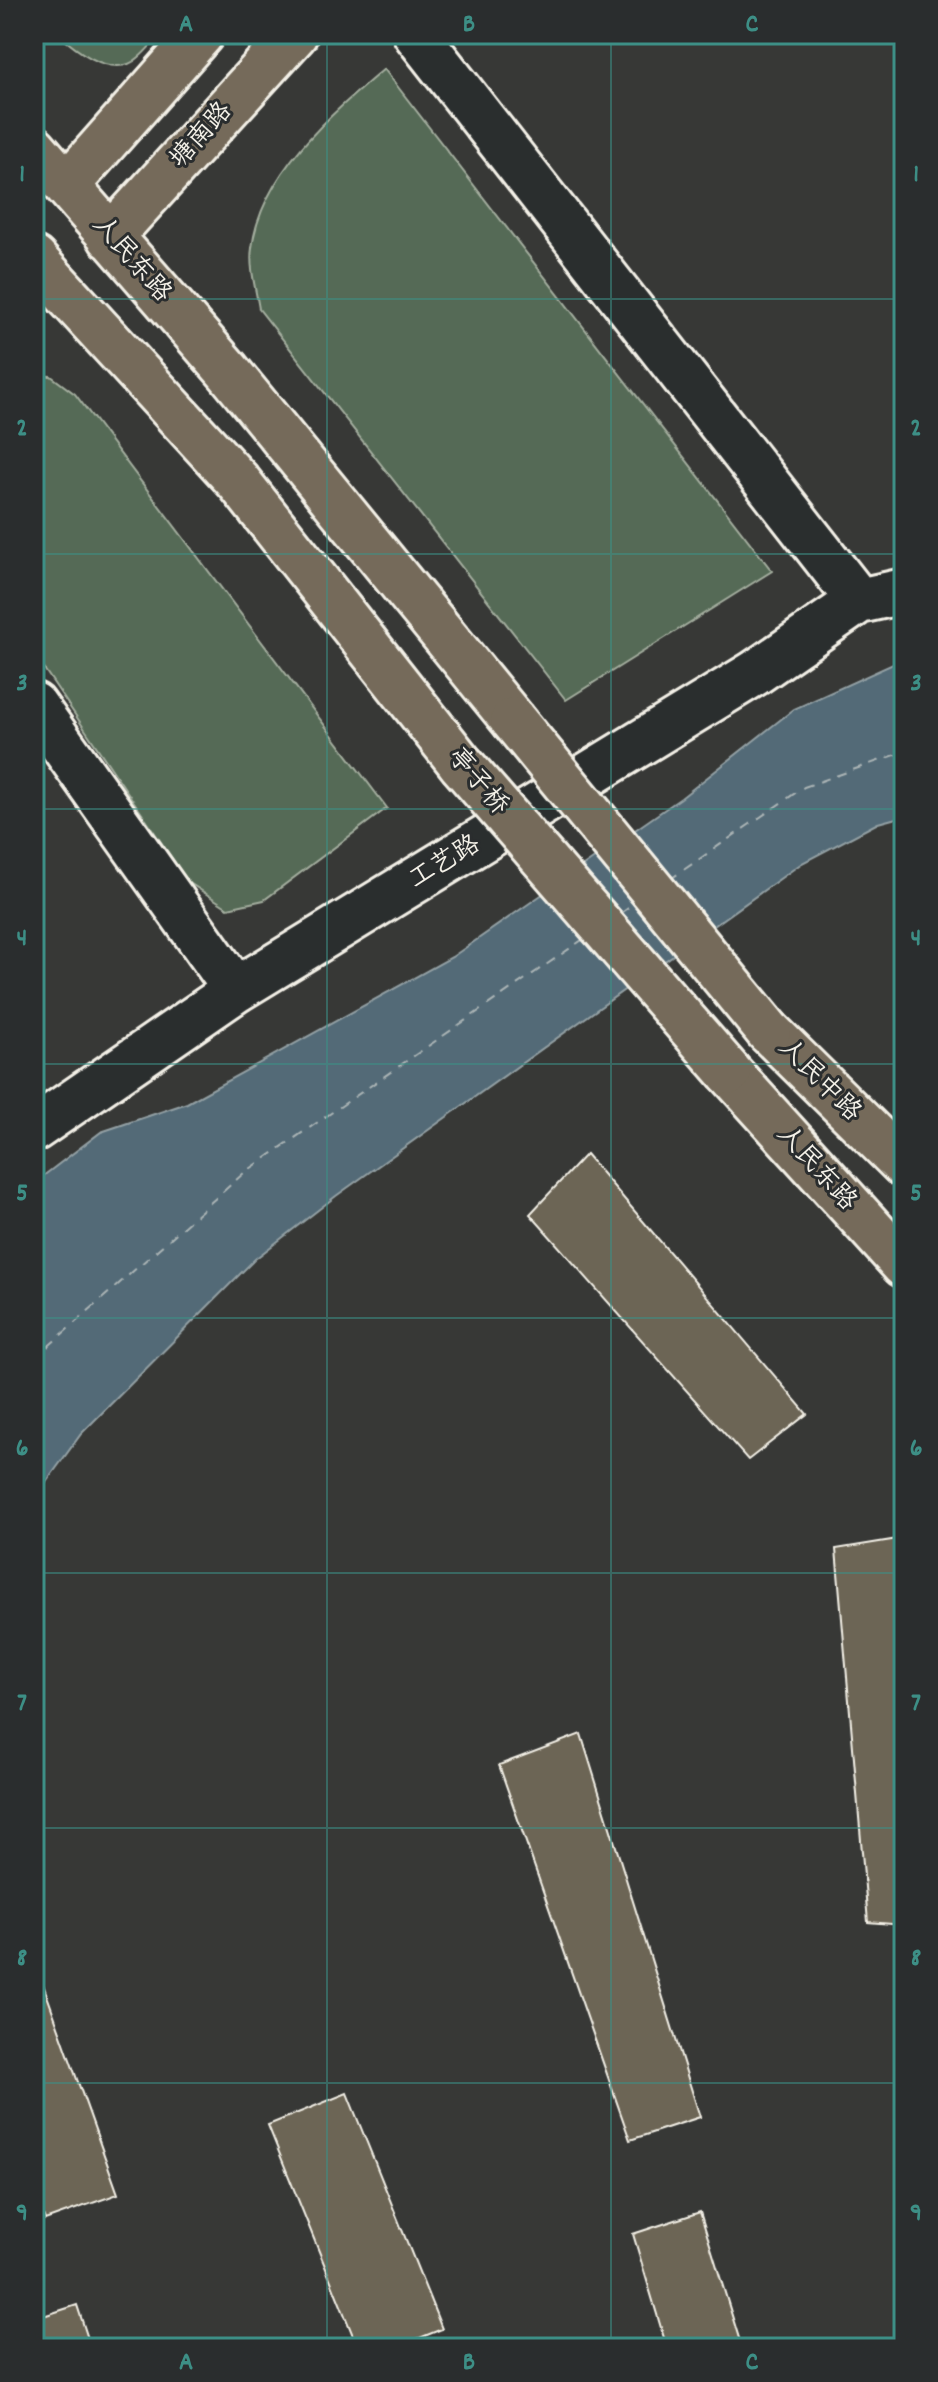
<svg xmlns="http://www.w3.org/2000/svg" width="938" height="2382" font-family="Dekko,'LXGW WenKai TC',sans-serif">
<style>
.green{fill:#556a56;stroke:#a4ae9f;stroke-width:2}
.water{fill:#526a77;stroke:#93a0a4;stroke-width:2}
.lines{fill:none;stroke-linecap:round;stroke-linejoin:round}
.ferry{stroke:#abb4b5;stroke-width:2;stroke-dasharray:10 8;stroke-linecap:butt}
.building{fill:#6c6554;stroke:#f4f1e8;stroke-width:2}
.minor-casing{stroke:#f4f1e8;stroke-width:50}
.major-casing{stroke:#f4f1e8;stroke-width:50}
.minor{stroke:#2a2d2e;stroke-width:44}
.major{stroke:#746a5a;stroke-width:44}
.major-bridge-casing{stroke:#f4f1e8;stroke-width:50;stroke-linecap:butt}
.major-bridge{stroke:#746a5a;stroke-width:44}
.grid{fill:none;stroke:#3d8f86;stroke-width:2;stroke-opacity:0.55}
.labels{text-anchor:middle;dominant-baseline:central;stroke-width:6;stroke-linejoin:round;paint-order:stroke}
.street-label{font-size:26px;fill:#f4f1e8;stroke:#2a2d2e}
.neatline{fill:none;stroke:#3d8f86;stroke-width:3}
.grid-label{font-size:26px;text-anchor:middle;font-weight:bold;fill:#3d8f86}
</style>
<rect width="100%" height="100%" fill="#373836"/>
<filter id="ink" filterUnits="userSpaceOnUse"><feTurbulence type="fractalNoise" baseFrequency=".0125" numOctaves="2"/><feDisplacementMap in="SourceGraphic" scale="16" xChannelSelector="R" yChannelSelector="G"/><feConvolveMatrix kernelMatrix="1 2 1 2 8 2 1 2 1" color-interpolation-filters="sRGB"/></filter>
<g filter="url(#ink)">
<path class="green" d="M58,34H161C153,42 147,51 138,58C114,80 77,51 58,34Z
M384,69L772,571L566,700L259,309C256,290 249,267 252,248C261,174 331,114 384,69Z
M34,375L51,376L75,394L387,808L264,900L228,908L188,882L34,654Z"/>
<path class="water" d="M904,659V816L878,823L802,863L336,1196L255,1259L81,1434L34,1499V1183L101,1132L187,1103L452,957L681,798L794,709Z"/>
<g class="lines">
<path class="ferry" d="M669,880L804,787L904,752
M620,914L634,904
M34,1359L244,1173L585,938"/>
</g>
<path class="building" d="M586,1154L807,1414L748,1460L530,1214Z
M904,1538V1925L868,1922L836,1549Z
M581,1734L700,2117L630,2140L499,1765Z
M34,1959L118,2194L45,2220L34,2188Z
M347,2093L442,2329L395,2348H358L268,2125Z
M700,2212L742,2348H667L633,2234Z
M77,2305L91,2348H34V2319Z"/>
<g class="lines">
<g class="minor-casing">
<path id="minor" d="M416,34L859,601
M34,705L236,990
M34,1129L236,990L755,673L859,601L904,591"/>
</g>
<g class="major-casing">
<path id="major" d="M34,148L228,371L513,720
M68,184L201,34
M110,237L295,34
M34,259L238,481L461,764
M768,1031L904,1165
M729,1072L904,1265"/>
</g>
<use href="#minor" class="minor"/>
<use href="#major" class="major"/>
<g class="major-bridge-casing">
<path id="major-bridge" d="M513,720L768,1031
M461,764L729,1072"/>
</g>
<use href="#major-bridge" class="major-bridge"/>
</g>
</g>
<path class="grid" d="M327,34V2348M611,34V2348M34,299H904M34,554H904M34,809H904M34,1064H904M34,1318H904M34,1573H904M34,1828H904M34,2083H904"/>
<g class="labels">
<g class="street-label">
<text transform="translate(202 136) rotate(-48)">塘南路</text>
<text transform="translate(131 260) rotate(49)">人民东路</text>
<text transform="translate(477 782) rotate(50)">亭子桥</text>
<text transform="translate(445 863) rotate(-31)">工艺路</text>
<text transform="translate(819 1081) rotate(45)">人民中路</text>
<text transform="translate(816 1169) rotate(48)">人民东路</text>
</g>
</g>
<rect width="938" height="2382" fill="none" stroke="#2a2d2e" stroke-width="88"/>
<rect x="44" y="44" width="850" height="2294" class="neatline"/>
<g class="grid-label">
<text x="186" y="31">A</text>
<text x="469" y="31">B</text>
<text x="752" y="31">C</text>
<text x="22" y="181">1</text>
<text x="916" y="181">1</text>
<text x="22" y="435">2</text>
<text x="916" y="435">2</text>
<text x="22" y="690">3</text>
<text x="916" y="690">3</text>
<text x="22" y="945">4</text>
<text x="916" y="945">4</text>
<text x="22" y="1200">5</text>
<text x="916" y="1200">5</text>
<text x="22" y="1455">6</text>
<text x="916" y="1455">6</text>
<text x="22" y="1710">7</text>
<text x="916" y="1710">7</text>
<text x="22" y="1965">8</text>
<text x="916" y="1965">8</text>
<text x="22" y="2220">9</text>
<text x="916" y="2220">9</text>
<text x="186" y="2369">A</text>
<text x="469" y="2369">B</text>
<text x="752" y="2369">C</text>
</g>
</svg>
